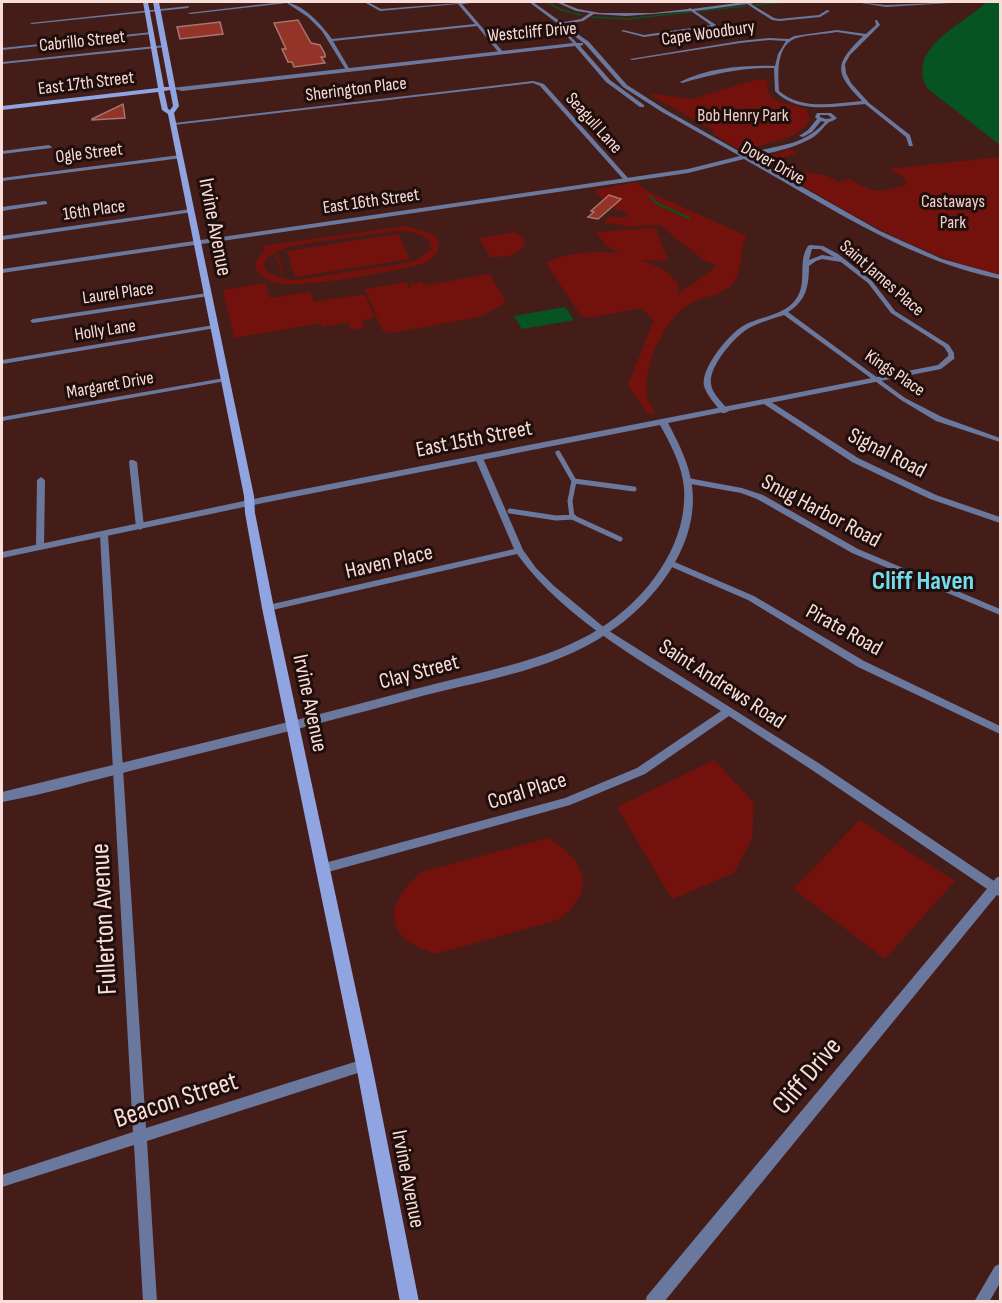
<svg xmlns="http://www.w3.org/2000/svg" width="1002" height="1303" font-family="'Sofia Sans Condensed',sans-serif">
<style>
.green{fill:#73120c;fill-rule:evenodd}
.water{fill:#055422}
.lines{fill:none;stroke-linecap:round;stroke-linejoin:round}
.stream-far1{stroke:#055422;stroke-width:1.5}
.stream{stroke:#055422;stroke-width:2}
.building{fill:#943328;stroke:#a6766f;stroke-width:1.5}
.pedestrian{stroke:#6b789e;stroke-width:5}
.minor{fill:#6b789e;fill-rule:evenodd}
.tertiary{fill:#6b789e;fill-rule:evenodd}
.secondary{fill:#8fa4e0;fill-rule:evenodd}
.labels{text-anchor:middle;dominant-baseline:central;stroke-width:6;stroke-linejoin:round;paint-order:stroke}
.far-street-label{font-size:18px;fill:#f8ddd8;stroke:#1f0e0b}
.far-park-label{font-size:18px;fill:#edd0cb;stroke:#1f0e0b}
.street-label{font-size:22px;fill:#f8ddd8;stroke:#1f0e0b}
.quarter-label{font-size:26px;font-weight:bold;fill:#72dbec;stroke:#1f0e0b}
.near-street-label{font-size:27px;fill:#f8ddd8;stroke:#1f0e0b}
</style>
<rect width="100%" height="100%" fill="#451d18"/>
<path class="green" d="M758,79L767,80C766,106 787,102 806,109L810,119L804,128L792,136L747,150L738,149L713,134L715,131L650,95L656,94L692,99Z
M790,149L797,153L783,158L785,160L781,161L798,171L825,175L839,182L850,179C874,194 880,193 907,184L904,177L888,169L1000,157V275C913,256 839,205 762,163V158Z
M636,182L647,191L747,236C738,250 744,272 732,284C721,297 700,296 686,306C663,323 642,368 647,397C648,402 653,408 656,413L648,414L628,385L654,320L641,308L590,318L581,316L546,263C568,252 597,250 622,254L606,246L596,232L653,228L656,229L668,261L642,260L665,270L679,284L677,295L715,268L716,265L703,260L660,225L624,227L623,225L604,223L609,216L625,218L629,213L612,208L622,199L609,195L604,200L594,190Z
M406,226L433,234L439,242C440,260 422,265 407,268C376,273 299,290 273,282C264,279 260,275 255,268L257,259L265,251L262,246ZM393,231C407,231 431,231 431,249L417,260L405,263L296,280L284,279L278,254H275L283,278L268,273L264,267L265,260L272,254L290,246Z
M516,232L523,238L525,243C519,257 502,257 490,257L479,238Z
M398,234L410,259L295,277L287,251Z
M490,274L506,303L480,317L389,333L382,330L365,289L406,282L409,288L411,287V283L418,284L420,281L426,285Z
M266,283L270,298L310,292L314,302L365,294L374,318L362,320L365,327L351,330L348,322L322,327L321,323L234,338L223,290Z
M714,760L754,803L752,839L734,873L672,899L617,807Z
M860,820L955,881L885,959L793,889Z
M548,838C586,861 598,891 558,920L435,954C425,950 410,945 402,936C383,912 403,887 422,872Z"/>
<path class="water" d="M987,2H1000V145L928,89C903,49 965,23 987,2Z
M565,307L574,320L522,329L514,316Z"/>
<g class="lines">
<path class="stream-far1" d="M546,2L562,10L581,15
M755,5L787,2
M699,11L746,6
M592,17L627,19L690,12"/>
<path class="stream" d="M650,196L658,204L689,218"/>
</g>
<path class="building" d="M298,20L311,43L320,45L325,54V57H321L325,63L294,67L292,62H288L282,49H286L274,23Z
M220,22L223,34L180,39L177,27Z
M123,104L125,118L92,120V119Z
M609,195L621,199L598,219L588,217L594,212L591,211Z"/>
<g class="lines">
<path class="pedestrian" d="M558,453L574,481L570,501L572,517L620,539
M574,481L634,489
M510,511L556,518L574,517"/>
<path class="minor" d="M282,2C302,2 321,24 332,39L475,24L458,4L380,11L364,2H368L381,9L473,2L471,3L462,4L504,53L500,54L477,26L333,41L350,70L348,71L346,70L322,31L308,17L287,3L190,14L188,13Z
M556,2H560L578,9L600,13H653L688,9L690,8L692,9L744,2H756L751,4L774,18L779,19L819,15L827,10L830,11L820,17L779,21L772,20L747,4L695,11L716,25V27L644,37L621,31L623,30L644,35L711,25L691,11L626,16L594,14L583,21L560,25L559,23L581,19L590,13L576,11Z
M855,2L886,5L965,2L886,7Z
M189,6L188,8L32,24L30,23Z
M875,20H877L880,25L850,55L845,64L846,73L851,83L869,103L910,135L913,146H909L906,137L865,104C835,106 798,115 775,91L774,68C742,67 713,74 682,83L680,82C707,68 744,65 775,66L778,54L786,41L769,40L740,43L632,60L630,59L740,41L769,38L789,39L794,36L837,30L866,34L876,25ZM837,32L863,36C835,64 833,72 862,101C834,103 802,111 779,91C778,75 776,47 794,39C803,35 826,34 837,32Z
M152,32L151,34L2,50V48Z
M165,45L166,47L2,64V62Z
M533,81L544,84L628,178V180H624L540,86L533,83L174,125L172,124L174,123Z
M817,113H831L837,118C835,120 832,121 829,122C823,127 819,134 812,138C791,150 767,153 744,159L741,157C771,143 800,150 825,122L821,121L812,132L803,137L799,136L808,130L817,119L815,117ZM820,115H828L832,118L826,119L820,117Z
M49,145L52,147L51,148L2,154V151Z
M180,155L183,157L182,158L2,181V178Z
M45,201L47,202V204L2,211V207Z
M191,209L194,211L193,212L2,240V236Z
M810,245L823,246L838,254L872,281L895,311L949,345L954,353V358L951,360L949,359L948,353L944,347L891,313L868,283L841,262L822,259L816,261L809,266C809,286 806,301 788,312L905,398L942,417L1000,438V442L936,421L901,400L784,315C772,319 760,322 749,328C735,336 708,367 711,384C712,394 723,403 729,411L725,413H722C716,405 707,396 704,386C700,369 729,334 743,326C760,316 784,316 796,299C808,283 797,262 808,246ZM812,249H820L834,257L822,255L809,260Z
M207,293L209,294V296L33,323L30,321L33,319Z
M214,325L217,327L216,328L2,364V360Z
M224,378L226,379V381L2,421V417Z
M764,400H768L858,458L936,495L1000,517V523L930,499L852,462L764,404Z
M476,456H482L483,458L523,550L536,568L554,586L606,629L820,764L1000,885V896L996,895L812,770L729,716L645,774L570,805L321,874L317,873L316,869L317,865L321,864L565,798L637,768L721,711C652,667 566,622 517,554L268,611L265,610L264,608L265,606L268,605L514,549L475,458Z
M130,460H133L137,462L144,527L140,530L136,527L129,462Z
M41,477L45,480L44,547L40,550L36,547L37,480Z
M688,478L742,488L763,495L858,549L1000,609V615L852,553L757,499L741,493L685,483L684,481Z
M104,532L108,535L146,1128L364,1059L368,1061L370,1065L368,1069L364,1071L147,1141L157,1302H143L134,1145L2,1187V1175L133,1132L100,535Z
M670,560L754,596L864,661L1000,726V734L858,667L748,600L667,565L666,563Z
M1000,1264V1283L989,1302H974L995,1266Z"/>
<path class="tertiary" d="M529,2H533L589,42L627,85L666,110L880,231L942,259L1000,275V279C907,260 826,205 744,159L688,173L2,273V269L688,169L740,156L662,112L623,87L585,44Z
M567,33L577,43H583V45L580,46L610,80L644,105V107H640L606,82L575,46L182,91L171,88L573,43L565,34Z
M948,356H951L955,358L941,369L668,423C679,444 689,463 692,486C700,545 654,603 608,633C551,672 476,681 411,699C319,724 226,747 134,770C90,781 46,794 2,802V792C140,758 278,726 415,689C477,672 544,663 599,629C646,600 688,545 684,488C682,465 671,445 660,425L263,503L2,558V552L263,497L938,365Z
M1000,876V891L664,1302H645L647,1296L996,878Z"/>
<path class="secondary" d="M143,2H148L164,87H169L153,2H159L179,106L174,113L254,496L255,513L274,608L372,1065L419,1302H400L356,1065L262,608L245,513L244,496L168,114L162,110L158,92L2,110V106L158,88ZM170,90L173,106L170,110L168,109L164,91Z"/>
</g>
<g class="labels">
<g class="far-street-label">
<text transform="translate(532 32) rotate(-5)">Westcliff Drive</text>
<text transform="translate(708 33) rotate(-8)">Cape Woodbury</text>
<text transform="translate(82 41) rotate(-6)">Cabrillo Street</text>
<text transform="translate(86 83) rotate(-7)">East 17th Street</text>
<text transform="translate(356 89) rotate(-7)">Sherington Place</text>
<text transform="translate(594 123) rotate(48)">Seagull Lane</text>
<text transform="translate(89 153) rotate(-7)">Ogle Street</text>
<text transform="translate(773 163) rotate(29)">Dover Drive</text>
<text transform="translate(371 201) rotate(-8)">East 16th Street</text>
<text transform="translate(94 210) rotate(-8)">16th Place</text>
<text transform="translate(882 278) rotate(41)">Saint James Place</text>
<text transform="translate(118 293) rotate(-8)">Laurel Place</text>
<text transform="translate(105 330) rotate(-9)">Holly Lane</text>
<text transform="translate(895 373) rotate(34)">Kings Place</text>
<text transform="translate(110 385) rotate(-10)">Margaret Drive</text>
</g>
<g class="far-park-label">
<text x="743" y="115">Bob Henry Park</text>
<text x="953" y="201">Castaways<tspan x="953" dy="21">Park</tspan></text>
</g>
<g class="street-label">
<text transform="translate(215 227) rotate(79)">Irvine Avenue</text>
<text transform="translate(474 439) rotate(-11)">East 15th Street</text>
<text transform="translate(887 453) rotate(27)">Signal Road</text>
<text transform="translate(821 511) rotate(28)">Snug Harbor Road</text>
<text transform="translate(389 562) rotate(-13)">Haven Place</text>
<text transform="translate(844 630) rotate(29)">Pirate Road</text>
<text transform="translate(419 672) rotate(-15)">Clay Street</text>
<text transform="translate(722 684) rotate(33)">Saint Andrews Road</text>
<text transform="translate(310 703) rotate(78)">Irvine Avenue</text>
<text transform="translate(527 791) rotate(-17)">Coral Place</text>
<text transform="translate(408 1179) rotate(79)">Irvine Avenue</text>
</g>
<g class="quarter-label">
<text x="923" y="581">Cliff Haven</text>
</g>
<g class="near-street-label">
<text transform="translate(104 919) rotate(-93)">Fullerton Avenue</text>
<text transform="translate(807 1076) rotate(-50)">Cliff Drive</text>
<text transform="translate(176 1100) rotate(-18)">Beacon Street</text>
</g>
</g>
<rect width="1002" height="1303" fill="none" stroke="#f8ddd8" stroke-width="6"/>
</svg>
